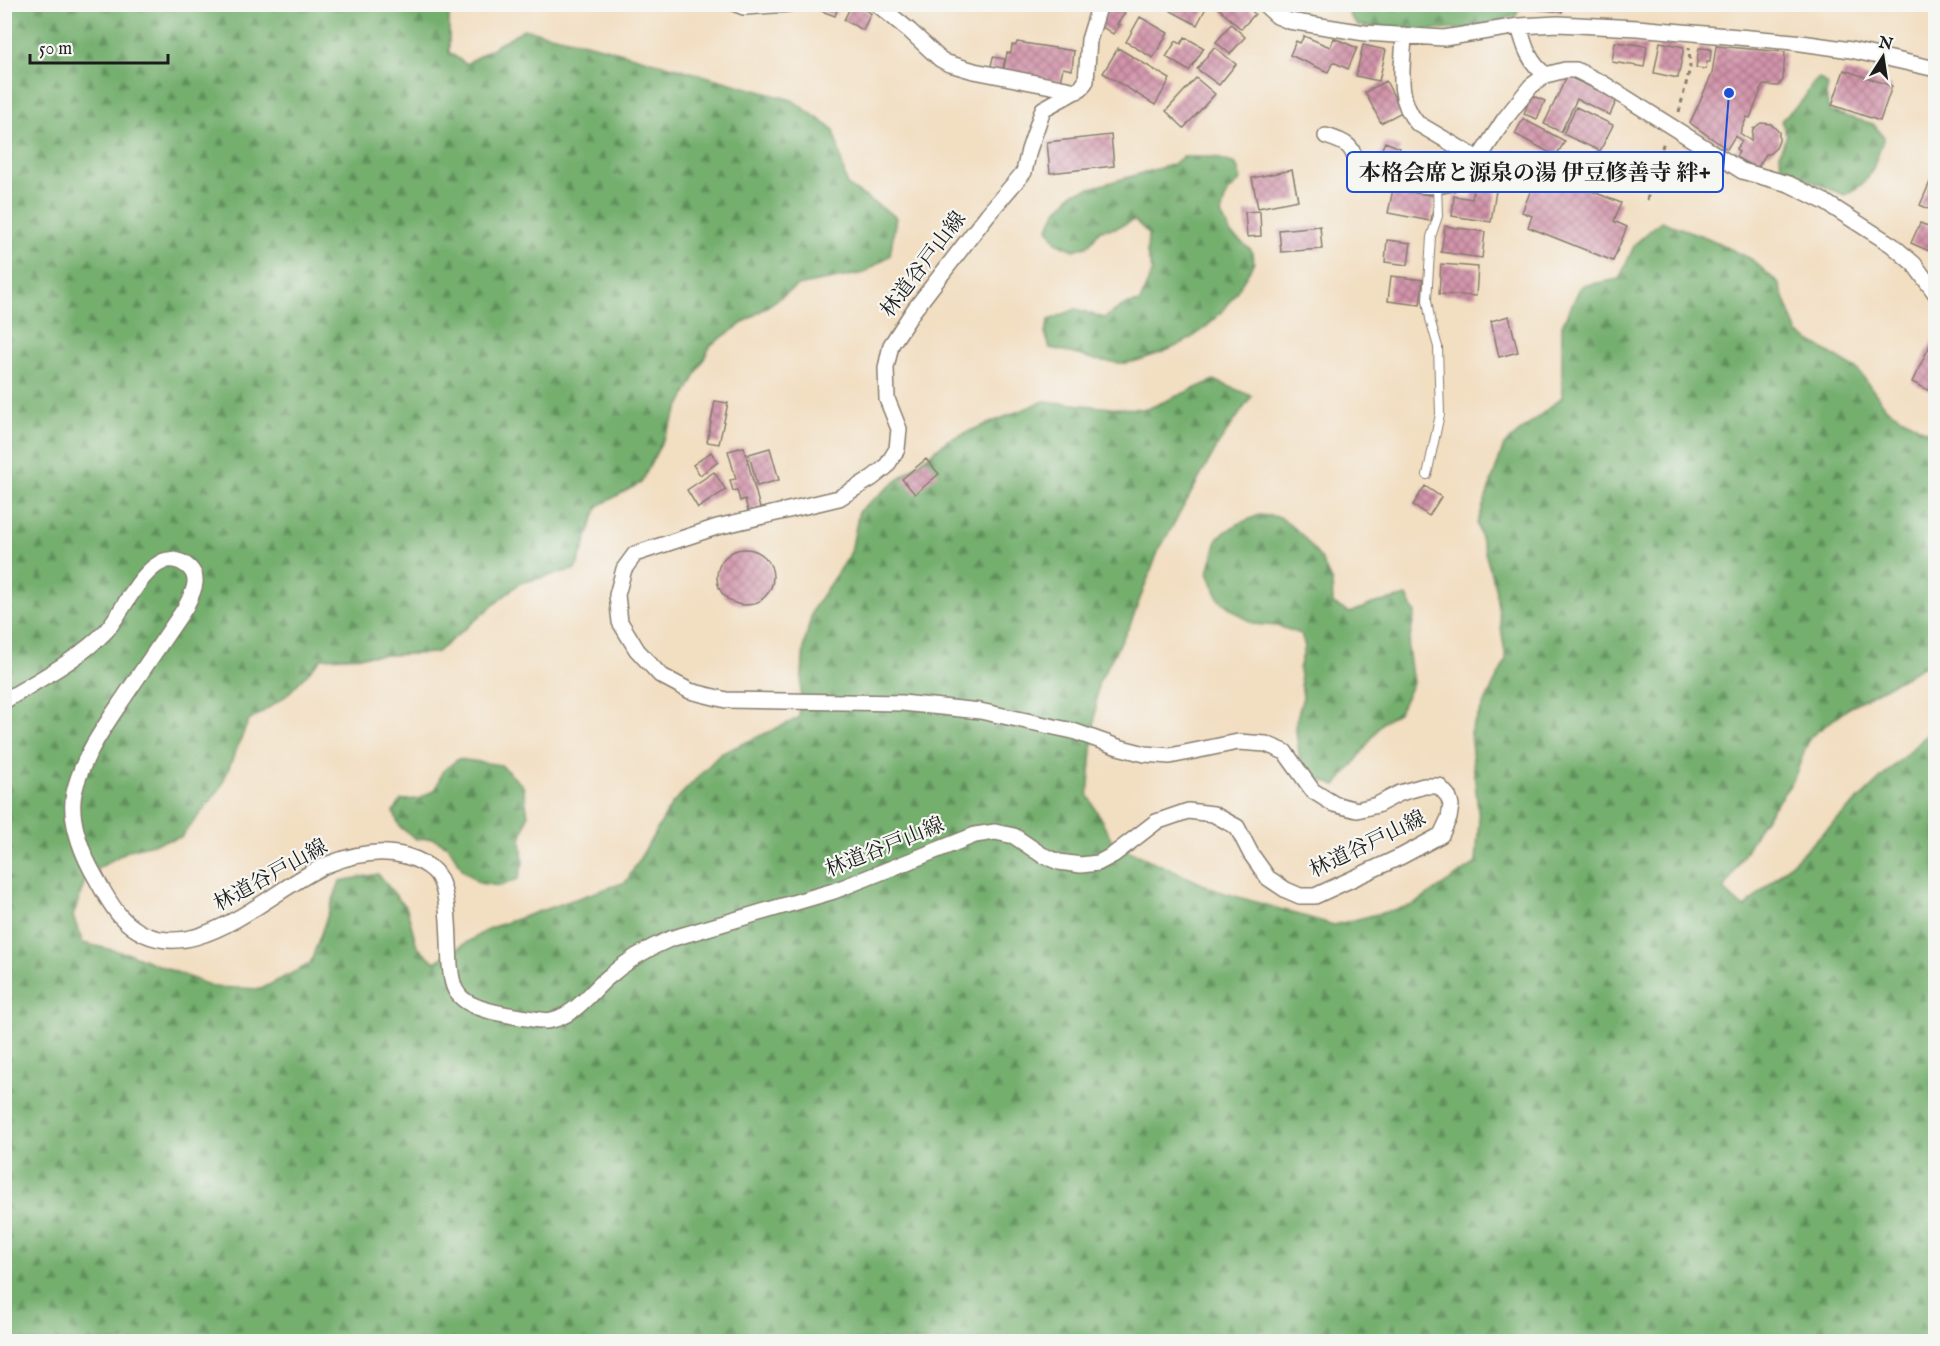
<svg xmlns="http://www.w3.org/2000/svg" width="1940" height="1346" font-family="'IM FELL English','Noto Serif JP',serif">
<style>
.forest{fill:url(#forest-firs);stroke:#486645;stroke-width:1.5}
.building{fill:url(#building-cross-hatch)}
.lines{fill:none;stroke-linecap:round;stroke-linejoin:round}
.service-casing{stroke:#877d6e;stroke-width:10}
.minor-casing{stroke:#877d6e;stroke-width:18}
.path{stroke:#877d6e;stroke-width:3;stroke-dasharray:4.5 4.5;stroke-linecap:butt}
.service{stroke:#fff;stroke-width:8}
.minor{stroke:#fff;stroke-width:15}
.labels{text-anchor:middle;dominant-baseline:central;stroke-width:4.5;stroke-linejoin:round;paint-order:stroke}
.street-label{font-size:21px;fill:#1c1c1c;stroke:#f6f6f2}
.leader{fill:none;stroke:#1d4ed8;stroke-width:2}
.callout-dot{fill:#1d4ed8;stroke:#f6f6f2;stroke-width:2}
.callout{fill:#f6f6f2;stroke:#1d4ed8;stroke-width:2}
.callout-label{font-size:22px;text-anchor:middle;font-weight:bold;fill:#1c1c1c}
</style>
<defs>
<pattern id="forest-firs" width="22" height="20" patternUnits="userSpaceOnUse" patternTransform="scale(1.5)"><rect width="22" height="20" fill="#74af6e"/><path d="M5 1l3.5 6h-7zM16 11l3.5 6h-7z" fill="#5e8e5a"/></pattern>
<pattern id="building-cross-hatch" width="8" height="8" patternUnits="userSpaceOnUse" patternTransform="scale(1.5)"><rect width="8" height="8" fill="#d294aa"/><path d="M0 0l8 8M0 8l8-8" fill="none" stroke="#aa788a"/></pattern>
</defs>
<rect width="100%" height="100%" fill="#f6f6f2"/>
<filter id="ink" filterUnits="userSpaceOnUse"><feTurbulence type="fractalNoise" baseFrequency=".0167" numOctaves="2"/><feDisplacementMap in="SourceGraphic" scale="12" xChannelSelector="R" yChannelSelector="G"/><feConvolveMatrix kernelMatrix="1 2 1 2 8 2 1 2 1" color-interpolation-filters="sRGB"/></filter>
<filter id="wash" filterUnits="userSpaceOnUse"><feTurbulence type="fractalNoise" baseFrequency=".008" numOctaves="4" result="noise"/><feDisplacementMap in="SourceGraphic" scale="24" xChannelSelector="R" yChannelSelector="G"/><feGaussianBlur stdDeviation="1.35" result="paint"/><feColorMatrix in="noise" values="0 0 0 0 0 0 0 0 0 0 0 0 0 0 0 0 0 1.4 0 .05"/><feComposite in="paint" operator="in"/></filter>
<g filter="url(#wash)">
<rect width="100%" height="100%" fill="#f2dec1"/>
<path class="forest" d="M5,5H449V52L466,64L524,29L594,45L792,100L834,130L847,185L896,217L890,255L864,273L797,286L711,345L641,483L598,506L576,569L520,583L436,653L322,658L286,696L248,722L220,789L181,837L129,850L87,875L73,916L83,943L130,954L214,987L261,989L310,964L340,881L378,874L407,909L417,946L435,962L490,928L626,882L672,804L720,754L799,718L804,645L813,609L851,552L859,511L948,440L1044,401L1112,408L1147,409L1214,380L1252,396L1219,443L1158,552L1130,625L1098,684L1088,795L1114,844L1218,891L1334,925L1413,905L1476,863L1479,820L1470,732L1506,660L1495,587L1477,524L1504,445L1562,397V325L1581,286L1619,279L1635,244L1661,221L1708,238L1751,259L1779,284L1798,334L1858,370L1887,409L1935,436V660L1853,705L1810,737L1793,781L1761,824L1724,890L1744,908L1935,727V1341L5,1342Z
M1355,5H1520L1516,16L1465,29L1430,30L1358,26L1349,15Z
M1819,78L1828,85L1826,95L1829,111L1873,124L1884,137C1873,166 1875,181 1844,195L1781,168L1780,152L1787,135L1781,121C1787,113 1794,109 1800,103C1808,95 1809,85 1819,78Z
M1183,157H1214L1236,164L1241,179L1226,195L1221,214L1231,234L1251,250L1254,262C1231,306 1206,338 1157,354C1148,357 1136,362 1126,363C1100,364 1075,353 1050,348L1045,333L1049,320L1076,309L1104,318L1124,305L1140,302L1152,271L1147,254L1148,233L1134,220L1116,228L1100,230L1089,245L1074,250L1056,242L1048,228L1056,212L1073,193L1171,165Z
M1259,515L1280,517L1303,536L1321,559L1332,583L1333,604L1350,613L1372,604L1407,596L1415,613L1408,648L1413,683L1399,712L1382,723L1354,764L1336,785L1313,777L1300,760L1295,725L1303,697L1299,669L1305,647L1301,634L1278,626L1253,624L1219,600L1208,572L1218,537L1236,525Z
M458,759L501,765L523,786L528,815L521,840L523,863L518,879L500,886L479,883L463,870L448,846L433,838L416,839L400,827L393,812L401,800L419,799L436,789L442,772Z"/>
<g id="blocks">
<path class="building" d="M816,4H839L835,16L814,8Z
M852,4L871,13L863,30L844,20Z
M1175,4H1208L1197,25L1171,11Z
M1214,4H1244L1255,14L1241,29Z
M1527,4H1563L1562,12L1527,8Z
M1111,5L1125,13L1117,24L1120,25L1113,34L1098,24Z
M1140,17L1168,33L1153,58L1126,42Z
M1231,24L1245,37L1230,54L1216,42Z
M1304,36L1330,47L1334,38L1357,48L1348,69L1333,62L1328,72L1290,55L1296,41L1300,43Z
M1185,37L1204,48L1189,71L1166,57L1176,41L1181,44Z
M1017,42L1074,51L1072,70L1063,68L1060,82L1003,73L1007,53H1011L1012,45H1016Z
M1615,42L1647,46L1644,67L1612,62Z
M1660,42L1684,47L1678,78L1654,73Z
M1363,45L1386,50L1379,81L1356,76Z
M1716,46L1785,52L1783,80L1778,86L1763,85L1750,118L1747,117L1740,133L1751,141L1753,129L1761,123L1771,124L1779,132V141L1776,148L1769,154H1766L1757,169L1736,157L1739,152L1736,149L1742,141L1735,136L1727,149L1690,123L1712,74Z
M1214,47L1236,64L1219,85L1197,69Z
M1118,48L1170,79L1155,105L1103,73Z
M1699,48L1711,49L1710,62H1707L1706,69L1696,68Z
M993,57L1005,59L1002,73L990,70Z
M1844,70L1892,86L1880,121L1832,105Z
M1567,76L1617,99L1610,115L1577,99L1561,132L1544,124Z
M1196,78L1215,94L1184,128L1166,111Z
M1386,81L1402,112L1381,123L1365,92Z
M1531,95L1545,101L1537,119L1524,114Z
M1576,107L1613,125L1600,151L1563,134Z
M1523,119L1565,141L1556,156L1515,134Z
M1111,135L1114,166L1050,173L1047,142Z
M1385,142L1400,148L1392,167L1377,160Z
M1292,170L1298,200L1258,208L1252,178Z
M1539,170L1621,203L1614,221L1627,227L1613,261L1528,227L1532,216L1522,212Z
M1485,182L1497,184L1491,222L1452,216L1454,196L1472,199L1474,187L1484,189Z
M1930,182L1936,185V212L1920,205Z
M1393,189L1435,196L1431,221L1388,213Z
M1260,211L1261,236L1247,237L1245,212Z
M1920,223L1936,229V254L1911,243Z
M1320,226L1322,249L1281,252L1279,230Z
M1445,226L1485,232L1482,258L1441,252Z
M1387,240L1411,243L1408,265L1385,262Z
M1441,264L1478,267L1476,296L1439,294Z
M1391,276L1423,280L1420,305L1388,301Z
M1509,316L1518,352L1499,357L1491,321Z
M1936,333V394L1912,382Z
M715,401L728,403L719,444L707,442Z
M744,447L760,508L748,511L745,499L740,501L737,490L733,491L730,480L736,479L728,451Z
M770,448L779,480L757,486L749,454Z
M711,452L718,462L700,475L693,465Z
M926,459L939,474L915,494L902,479Z
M714,472L726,490L698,508L687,490Z
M1425,486L1441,497L1429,516L1413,505Z
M717 577a28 28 0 1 1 56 0a28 28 0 1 1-56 0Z"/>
</g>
</g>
<g filter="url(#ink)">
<use href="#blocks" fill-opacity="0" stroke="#877d6e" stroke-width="1.5"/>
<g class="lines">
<g class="service-casing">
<path id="service" d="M1427,475L1440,414L1438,347L1430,319L1427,300L1431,237L1438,216L1437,185"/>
</g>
<g class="minor-casing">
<path id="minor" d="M736,4L744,7L789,4
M877,4L910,31L940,59L947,63L974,71L1077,91
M1264,4L1277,16L1289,21L1365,33L1444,38L1519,26L1558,24L1637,28L1794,42L1851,50L1936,69
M1519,26C1524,45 1529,63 1546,75
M1404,35C1403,67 1395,97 1417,123L1478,159
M1326,136C1347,143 1354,145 1357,168C1391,178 1435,198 1468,175L1504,120L1531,86L1546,75L1565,70H1576L1604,84L1742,171L1789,184L1825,202L1892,245L1914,264L1936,294
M4,701C38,680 78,660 106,631C124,611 138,572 164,561C169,559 176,560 181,562C204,574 194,591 185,608C165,637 145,667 125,696C105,726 82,757 74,793C69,817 80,848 91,869C100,885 108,902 120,916C184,985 270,887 329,864C352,855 381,849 406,856C416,859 426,863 434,871C451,888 448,940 450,965C451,974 452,988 459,995C473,1013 524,1017 546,1021C573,1018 587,996 606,979C626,961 646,949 670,939L834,891L975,835L995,832L1014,836L1042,855L1059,862L1081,865L1098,863L1113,855L1156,822L1188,811L1213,814L1237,827L1251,854L1268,878L1286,890L1300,896H1315L1402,856L1441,835L1449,818L1451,805L1448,796L1439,786H1424L1400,793L1377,805L1357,810L1334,804L1313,791L1285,752L1266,744L1238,742L1170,756L1145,754L1118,747L1073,731L980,711L902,703L726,700L690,691L660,675L637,650L620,622L617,595L624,569L635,554L717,527L839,498L872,478L886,467L897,449L899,429L887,399L886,368L891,345L914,310L988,214L1024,172L1029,150L1043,109L1081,88L1086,81L1089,40L1100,4"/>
</g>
<path class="path" d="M1679,112L1690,68L1689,48
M1647,200L1664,141"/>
<use href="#service" class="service"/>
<use href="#minor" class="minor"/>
</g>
</g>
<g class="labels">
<g class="street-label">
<text transform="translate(924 265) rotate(-53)">林道谷戸山線</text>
<text transform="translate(1368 845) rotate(-26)">林道谷戸山線</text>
<text transform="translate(885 848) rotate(-22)">林道谷戸山線</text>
<text transform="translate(271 876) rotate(-29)">林道谷戸山線</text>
</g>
</g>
<path class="leader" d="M1729 93L1723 172"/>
<circle class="callout-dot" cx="1729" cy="93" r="6"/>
<rect class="callout" x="1347" y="152" width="376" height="40" rx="6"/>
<g class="callout-label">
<text x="1535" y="180">本格会席と源泉の湯 伊豆修善寺 絆+</text>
</g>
<rect width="1940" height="1346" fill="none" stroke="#f6f6f2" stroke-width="24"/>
<g transform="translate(1883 57) rotate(12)" stroke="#f6f6f2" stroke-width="4.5" paint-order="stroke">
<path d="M0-4.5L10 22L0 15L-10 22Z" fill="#1c1c1c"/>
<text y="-9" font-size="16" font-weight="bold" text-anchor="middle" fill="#1c1c1c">N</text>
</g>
<path d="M30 54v9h138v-9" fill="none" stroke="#1c1c1c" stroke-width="3"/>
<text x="39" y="54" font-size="18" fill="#1c1c1c" stroke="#f6f6f2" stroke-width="4.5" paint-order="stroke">50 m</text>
</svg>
